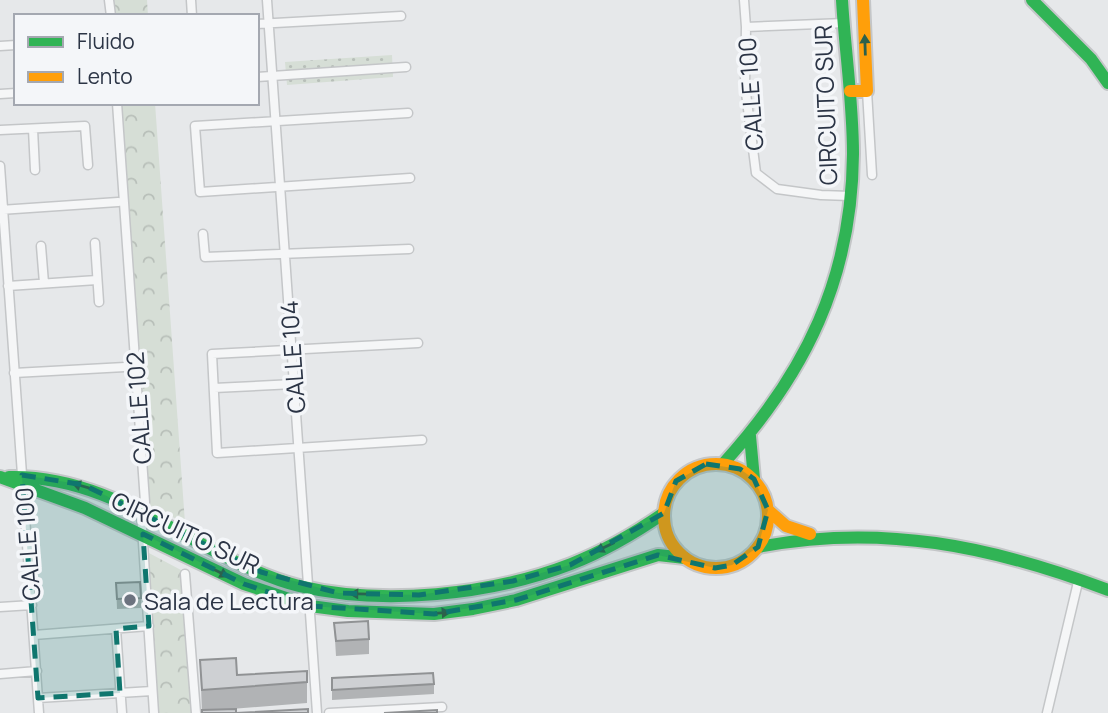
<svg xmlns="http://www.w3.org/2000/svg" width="1108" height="713" font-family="Manrope,sans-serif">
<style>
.grass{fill:url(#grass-dots)}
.forest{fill:url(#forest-crowns)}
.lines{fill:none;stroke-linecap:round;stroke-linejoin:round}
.street-casing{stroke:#c4c6c8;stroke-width:11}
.fast-casing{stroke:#c4c6c8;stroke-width:16}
.slow-casing{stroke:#c4c6c8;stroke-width:16}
.street{stroke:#f5f6f7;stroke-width:8}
.fast{stroke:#30b455;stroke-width:12}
.slow{stroke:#ff9f0a;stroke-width:12}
.wall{fill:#b1b3b5}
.building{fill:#ced0d3;stroke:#909294;stroke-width:2}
.oneway{fill:#2d614b}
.marked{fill:#0f766e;fill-opacity:0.2;stroke:#0f766e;stroke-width:5;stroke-dasharray:14 9;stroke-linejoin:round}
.poi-dot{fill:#6c737f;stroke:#f4f6f9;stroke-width:2.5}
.labels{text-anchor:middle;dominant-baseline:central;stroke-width:7;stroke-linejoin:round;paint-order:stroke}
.street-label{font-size:24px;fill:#2b3445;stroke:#f4f6f9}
.poi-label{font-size:24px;fill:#2b3445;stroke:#f4f6f9;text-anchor:start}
</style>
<defs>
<pattern id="grass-dots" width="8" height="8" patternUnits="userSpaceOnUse" patternTransform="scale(1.75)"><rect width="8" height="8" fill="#d6ded6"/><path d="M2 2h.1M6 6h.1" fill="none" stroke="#b8bfb9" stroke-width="1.8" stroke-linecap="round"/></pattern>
<pattern id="forest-crowns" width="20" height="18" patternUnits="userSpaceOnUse" patternTransform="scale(1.75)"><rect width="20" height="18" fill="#d6ded6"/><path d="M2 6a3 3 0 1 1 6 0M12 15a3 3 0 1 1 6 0" fill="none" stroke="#b8bfb9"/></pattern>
</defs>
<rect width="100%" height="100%" fill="#e6e8ea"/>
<path class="grass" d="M392,55L393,77L287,85L285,62Z"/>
<path class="forest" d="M113,0H147L148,16H114Z
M120,103H155L185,523L147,505Z
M147,552L181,570L193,713H158Z"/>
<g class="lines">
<g class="street-casing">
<path id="street" d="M109,0L111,16
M191,0L192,16
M267,0L317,713
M744,0L746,27L745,85L756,173L777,189L821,195L850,196
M257,24L401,16
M746,27L844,23
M0,46L16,45
M257,77L406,67
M867,91L872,175
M0,94L16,93
M117,103L145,502L141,512L154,713
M408,113L195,126L200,192L410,178
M33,129L35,170
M0,130L85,126L88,165
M0,166L39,713
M0,210L118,202
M203,234L205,257L409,249
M95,243L99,302
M41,246L44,283
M8,286L97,280
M418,343L212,354L217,453L422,440
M14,373L125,367
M214,388L294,384
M185,574L196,713
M0,607L32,605
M116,629L122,713
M34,635L149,626
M0,674L37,671
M38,698L152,691
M329,713L442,707
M1047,713L1079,578"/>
</g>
<g class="fast-casing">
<path id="fast" d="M1032,0L1091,59L1108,83
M750,436L754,479
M723,464C806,373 852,278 853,154C853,102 845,51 842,0
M0,477L85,508L244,584L310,606L348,611L434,614L473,609L516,600L658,555L685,558
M9,477C93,475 158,523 230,559C252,570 275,580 299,586C383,606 491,595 571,564C604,551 635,533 664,513
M758,547C881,523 992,546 1108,590"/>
</g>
<g class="slow-casing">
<path id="slow" d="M850,91H867L863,0
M664 516a52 52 0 1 1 104 0a52 52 0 1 1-104 0Z
M768,510L786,526L810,534"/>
</g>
<use href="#street" class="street"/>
<use href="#fast" class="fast"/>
<use href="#slow" class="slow"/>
</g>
<path class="wall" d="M116,583L141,598V608L117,609Z
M334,623L369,639V654L336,656Z
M200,660L237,675L307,682V703L231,709L236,713H308H202Z
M332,678L434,684V694L332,700Z"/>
<path class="building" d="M140,582L141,598L117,599L116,583Z
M368,621L369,639L336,641L334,623Z
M236,658L237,675L307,671V682L202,690L200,660Z
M433,673L434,684L332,690V678Z
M236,709V713L308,709V713H202V710Z
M437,710V713H384Z"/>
<defs><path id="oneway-solid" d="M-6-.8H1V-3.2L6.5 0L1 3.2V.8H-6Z" transform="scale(1.75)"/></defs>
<g class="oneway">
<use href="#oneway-solid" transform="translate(865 45) rotate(-92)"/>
<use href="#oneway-solid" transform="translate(82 486) rotate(-164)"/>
<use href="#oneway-solid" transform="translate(605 547) rotate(154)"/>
<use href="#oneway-solid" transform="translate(219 572) rotate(27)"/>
<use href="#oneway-solid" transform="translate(360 594) rotate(-179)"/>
<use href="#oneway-solid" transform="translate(440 613) rotate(-4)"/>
</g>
<path class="marked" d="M706,464L740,469L754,479L768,510L758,547L732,565L715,568L658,555L516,600L434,614L310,606L244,584L143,534L149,626L116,629L120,693L38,698L22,475L84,485L261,572L338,593L419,595L513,581L570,565L664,513L676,481Z"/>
<circle class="poi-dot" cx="130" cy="600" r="7"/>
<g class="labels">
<g class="street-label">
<text transform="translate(750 94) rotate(-94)">CALLE 100</text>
<text transform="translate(825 105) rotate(-92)">CIRCUITO SUR</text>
<text transform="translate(292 357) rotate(-94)">CALLE 104</text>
<text transform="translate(138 408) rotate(-94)">CALLE 102</text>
<text transform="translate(186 532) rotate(25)">CIRCUITO SUR</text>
<text transform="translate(27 544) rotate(-94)">CALLE 100</text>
</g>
<g class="poi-label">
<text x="144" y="600">Sala de Lectura</text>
</g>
</g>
<rect x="14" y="14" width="245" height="91" fill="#f4f6f9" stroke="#a4a8b1" stroke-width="2"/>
<rect x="28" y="37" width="35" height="10" fill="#30b455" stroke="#a4a8b1" stroke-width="2"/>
<text x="77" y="49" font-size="21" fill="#2b3445">Fluido</text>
<rect x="28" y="72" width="35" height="10" fill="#ff9f0a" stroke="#a4a8b1" stroke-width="2"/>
<text x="77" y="84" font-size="21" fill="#2b3445">Lento</text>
</svg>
